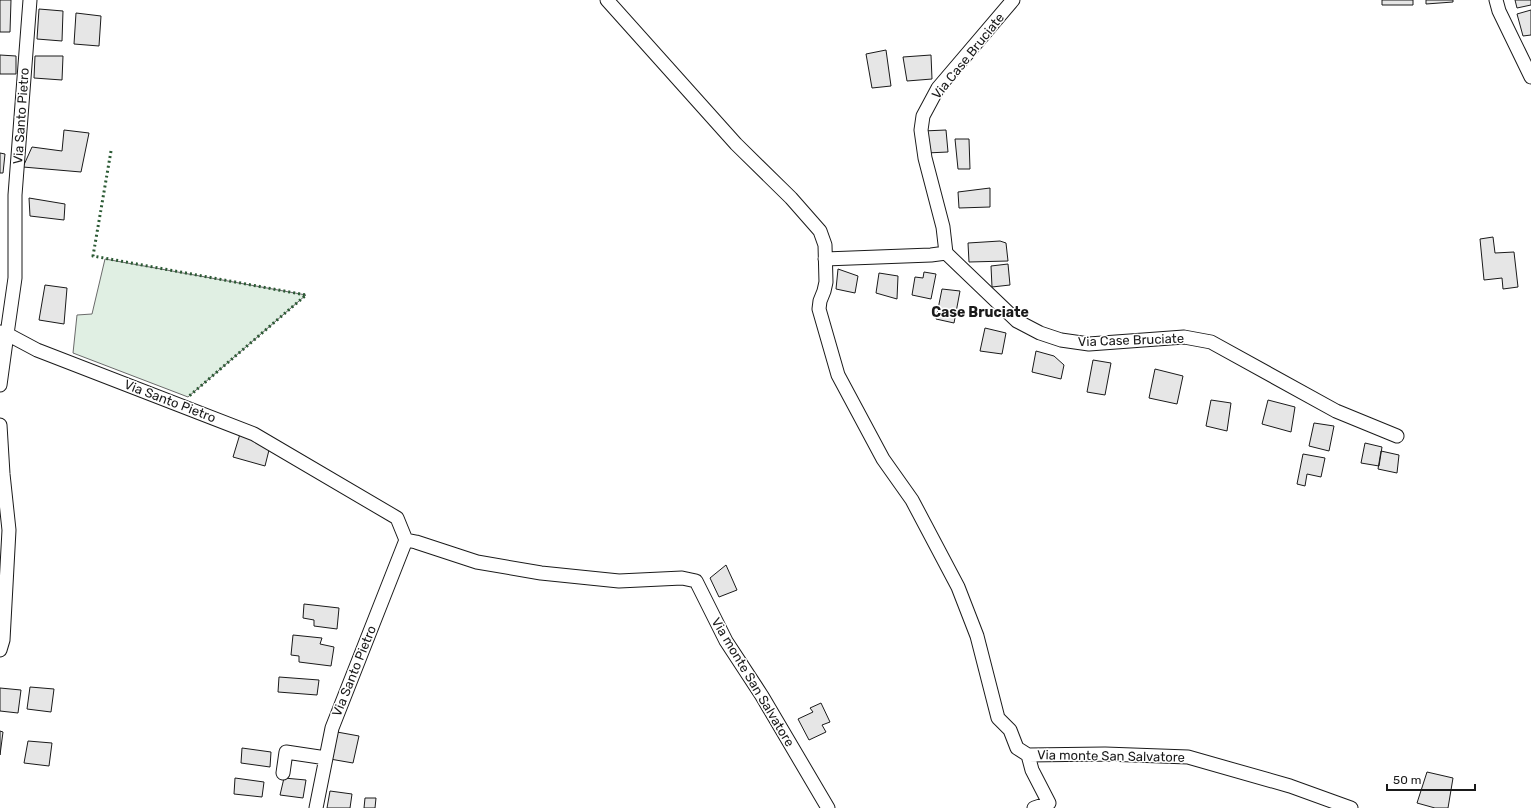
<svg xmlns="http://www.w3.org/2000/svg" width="1531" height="808" font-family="Rubik,sans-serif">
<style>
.green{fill:#e0efe3;stroke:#6a6a6a}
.building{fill:#e6e6e6;stroke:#1a1a1a}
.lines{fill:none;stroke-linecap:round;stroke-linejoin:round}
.minor-casing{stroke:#1a1a1a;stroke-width:15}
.minor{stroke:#fff;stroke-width:13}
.hedge{stroke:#2b5a34;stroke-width:3;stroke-dasharray:2 3;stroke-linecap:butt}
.labels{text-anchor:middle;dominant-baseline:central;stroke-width:3;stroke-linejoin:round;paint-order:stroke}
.street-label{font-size:13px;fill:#1a1a1a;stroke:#fff}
.neighbourhood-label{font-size:14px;font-weight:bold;fill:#1a1a1a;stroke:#fff}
</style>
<rect width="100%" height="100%" fill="#fff"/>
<path class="green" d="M105,259L306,295L188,397L73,353L77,315L92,314Z"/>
<path class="building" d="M0,0H11L10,32H0Z
M1382,0H1413V5H1382Z
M1426,0H1453V2L1426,4Z
M1515,0H1531V5L1517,8Z
M39,9L63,11L62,41L37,39Z
M1531,10V35L1523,36L1517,14Z
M76,13L101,16L99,46L74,44Z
M886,50L891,86L872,88L866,54Z
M0,55L16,56V74H0Z
M931,55L932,79L907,81L903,57Z
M35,56H63L62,80L34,78Z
M64,130L89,133L81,172L23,167L32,147L62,151Z
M946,130L948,152L926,153L923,131Z
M955,139H969L970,169H958Z
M0,153L5,154L3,173H0Z
M990,188V207L959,208L958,192Z
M29,198L65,204L64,220L30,216Z
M1493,237L1495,253L1514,252L1518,287L1503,289L1502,278L1484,280L1480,239Z
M1000,241L1006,243L1008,261L969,262L968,243Z
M1008,264L1010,285L992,287L991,266Z
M838,269L858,276L855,293L836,289Z
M924,272L936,274L931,299L912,295L915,277L923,278Z
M879,273L898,276L897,299L876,293Z
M45,285L67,288L64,324L39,320Z
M942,289L960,291L954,323L936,319Z
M985,328L1006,333L1002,354L980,351Z
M1036,351L1054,356L1064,365L1061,379L1032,372Z
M1093,360L1111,363L1105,395L1087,392Z
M1155,369L1183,376L1177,404L1149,398Z
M1211,400L1231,403L1227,431L1206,426Z
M1268,400L1295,407L1291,432L1262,424Z
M1314,423L1334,426L1329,451L1309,446Z
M240,434L270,446L265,466L233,457Z
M1365,443L1382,447L1379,466L1361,463Z
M1381,451L1399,455L1397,473L1378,469Z
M1303,454L1325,458L1321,477L1307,474L1305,486L1297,484Z
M726,565L737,590L719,597L710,578Z
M304,604L339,608L337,629L314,626V620L303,618Z
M293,635L322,638L320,644L334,647L331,666L299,662V656L291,655Z
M279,677L319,680L317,695L278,692Z
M30,687L54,689L51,712L27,709Z
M0,688L21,690L18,713L0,711Z
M821,703L830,722L822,725L826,732L809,740L798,719L813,712L810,708Z
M0,731L3,732L0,755Z
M337,732L359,736L353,763L330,759Z
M28,741L52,743L49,766L24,763Z
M242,748L271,752L270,767L241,763Z
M1427,772L1453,778L1448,808H1435L1417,803Z
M235,778L264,782L262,797L234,794Z
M284,778L306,780L303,798L280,795Z
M330,791L352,794L350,808H327Z
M365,798H376L375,808H364Z"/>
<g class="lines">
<g class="minor-casing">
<path id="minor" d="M30,0L15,195V278L7,334L37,350L254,434L397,518L406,540L332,728L316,808
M607,0L736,144L791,198L820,231L825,245L826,282L824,291L820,301L819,309L838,375L883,459L912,500L958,587L977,636L998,718L1010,730L1017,748L1028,755
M1013,0L938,88L923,116L921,130L925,158L943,227L946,253L1017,321L1040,333L1061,340L1089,344L1184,337L1211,342L1336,411L1397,436
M1496,0L1499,11L1531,77
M825,259L931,255L946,253
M0,385L7,334L0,332
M0,425L3,474L9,530L3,640L0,650
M406,540L416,542L477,562L541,573L619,581L682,578L696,581L726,641L762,696L828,808
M1028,755L1105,754L1188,757L1290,786L1351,808
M1028,755L1032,770L1049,803L1034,808
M283,773L286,752L326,758"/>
</g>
<use href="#minor" class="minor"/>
<path class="hedge" d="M111,151L93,256L306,295L188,397"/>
</g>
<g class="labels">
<g class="street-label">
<text transform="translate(968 56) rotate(-51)">Via Case Bruciate</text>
<text transform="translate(21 116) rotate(-86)">Via Santo Pietro</text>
<text transform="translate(1131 340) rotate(-2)">Via Case Bruciate</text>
<text transform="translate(170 401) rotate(21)">Via Santo Pietro</text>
<text transform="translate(354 671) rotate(-68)">Via Santo Pietro</text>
<text transform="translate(753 682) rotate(59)">Via monte San Salvatore</text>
<text transform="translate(1111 756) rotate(1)">Via monte San Salvatore</text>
</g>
<g class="neighbourhood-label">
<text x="980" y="312">Case Bruciate</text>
</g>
</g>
<path d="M1387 784v6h88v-6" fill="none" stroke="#1a1a1a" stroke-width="2"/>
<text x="1393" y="784" font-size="12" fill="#1a1a1a" stroke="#ffffff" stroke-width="3" paint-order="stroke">50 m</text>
</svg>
